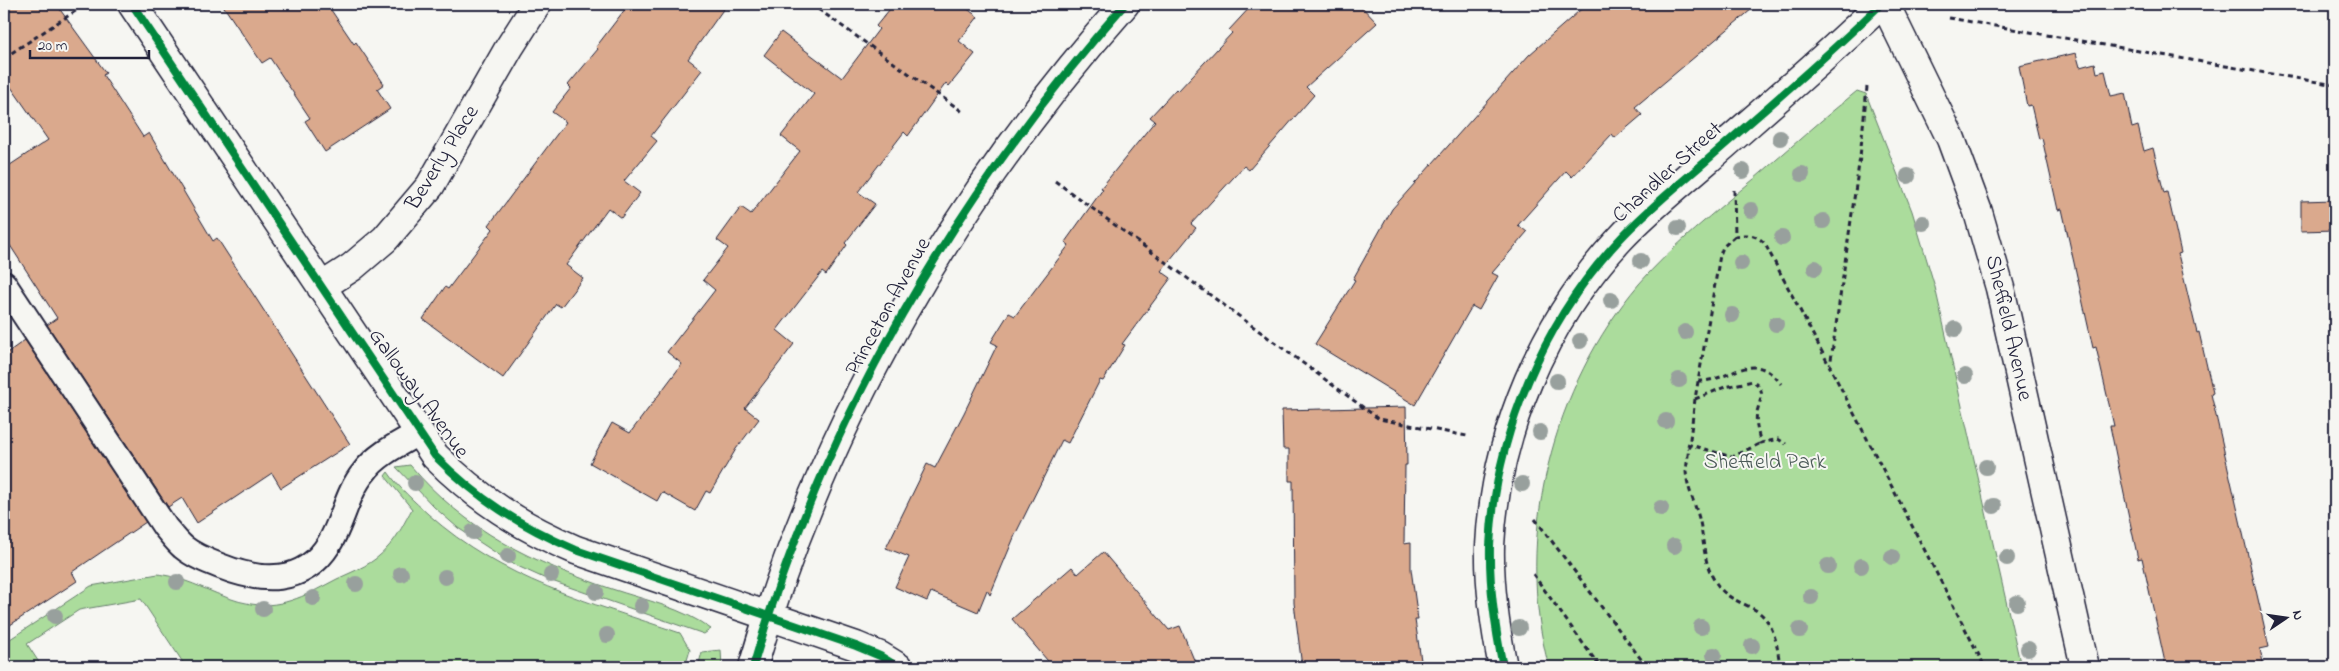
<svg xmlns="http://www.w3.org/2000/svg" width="2339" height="671" font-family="'Indie Flower',sans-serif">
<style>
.green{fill:#abdc9c;stroke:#667f6c}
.building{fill:#daa98d;stroke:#22223b}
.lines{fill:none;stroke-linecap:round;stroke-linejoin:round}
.service-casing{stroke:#22223b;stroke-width:28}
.minor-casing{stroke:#22223b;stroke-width:31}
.tertiary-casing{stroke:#22223b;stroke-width:31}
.path{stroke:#22223b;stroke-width:3;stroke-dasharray:5 4;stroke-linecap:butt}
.service{stroke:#f6f6f2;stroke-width:24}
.minor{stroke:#f6f6f2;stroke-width:28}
.tertiary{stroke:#f6f6f2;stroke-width:28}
.cycleway-casing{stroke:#f6f6f2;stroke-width:11}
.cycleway{stroke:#00873e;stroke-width:8}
.tree{fill:#98a09d}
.labels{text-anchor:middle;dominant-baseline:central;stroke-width:4;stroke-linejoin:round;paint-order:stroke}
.street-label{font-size:22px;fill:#22223b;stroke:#f6f6f2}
.park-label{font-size:22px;fill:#4b5a58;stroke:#f6f6f2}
</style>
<rect width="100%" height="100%" fill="#f6f6f2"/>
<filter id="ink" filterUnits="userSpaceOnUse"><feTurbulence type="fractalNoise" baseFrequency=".02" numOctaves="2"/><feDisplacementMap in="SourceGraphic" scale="10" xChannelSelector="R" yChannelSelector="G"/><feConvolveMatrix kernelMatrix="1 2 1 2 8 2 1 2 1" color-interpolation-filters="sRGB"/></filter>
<g filter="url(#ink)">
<path class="green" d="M1857,91L1866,94L1912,211L1935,287L2021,667H1549C1513,537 1553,385 1639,284C1670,248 1717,210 1754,179C1788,150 1822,119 1857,91Z
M410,465C467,532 532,562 612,589C645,600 683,608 711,629L704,634L546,579L513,564L458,528L434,507L396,467Z
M388,472C399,488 414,501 428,514C503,581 587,601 680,633L690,650L685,667H186L141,599L79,610L27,644L42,667H4V643L91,586L158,574C191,578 219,599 251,604C284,609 310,593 337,579C356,570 374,564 388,547C398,537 405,521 412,509L385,476Z
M721,650L722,667H698L702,652Z"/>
<path class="building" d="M4,4H56L106,73L103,75L143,137L149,133L213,241L217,238L350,444L281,488L272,473L197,523L182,498L168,507L47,325L57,318L4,236V169L48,140L4,77Z
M222,4H327L354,44L356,42L384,84L377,89L390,109L325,152L305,121L310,118L270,58L262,63Z
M629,4H727L688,59L702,70L651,136L657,141L624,181L640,193L621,218L608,208L566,265L583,278L561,307L556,304L503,378L423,319L445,287L448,289L493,229L489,225L566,122L552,112L571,88L568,85L598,49L596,47Z
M894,4H961L978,17L959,41L975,54L949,86L946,83L908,136L904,132L858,192L875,204L845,243L847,245L826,275L822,272L777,330L794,344L745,408L759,419L736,449L710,493L706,491L695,511L662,492L657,501L590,463L612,423L630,433L682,364L667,352L715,290L703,280L728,248L717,240L741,207L751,214L800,151L781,136L814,94L764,55L781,32L842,78L879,29L876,26Z
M1253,4H1359L1377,23L1306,87L1314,95L1249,170L1244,166L1191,224L1196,228L1161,271L1171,278L1122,344L1125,345L1103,381L1100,380L1068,443L1062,440L1015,535L990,595L987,590L978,612L931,592L927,601L895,587L909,557L886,548L927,464L935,468L964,413L997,345L991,342L1009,313L1015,316L1069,245L1065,242L1103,189L1101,188L1155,121L1150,117L1176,89L1178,91L1232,33L1229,30Z
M1587,4H1758L1635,107L1642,115L1615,138L1612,134L1572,177L1566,171L1518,225L1527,232L1492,273L1498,276L1479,310L1472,306L1415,405L1315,344L1355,280L1353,279L1392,209L1529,55Z
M2076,53L2080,67L2095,63L2097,73L2105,71L2111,96L2125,93L2132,128L2138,126L2144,151L2153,148L2164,193L2167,192L2181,253L2178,254L2197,333L2199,332L2213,393L2211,394L2269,647L2260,649L2264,667H2166L2142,558L2138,559L2124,494L2110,426H2114L2096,347L2093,348L2062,209L2058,210L2042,138L2039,139L2031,105L2027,106L2019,66Z
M2335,200V230L2301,231V201Z
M25,340L146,522L72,572L77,581L4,629V355Z
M1406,407L1407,465H1405L1404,544L1411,543V569L1418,620H1415L1422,667H1302L1294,603L1293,481H1289V449H1283L1282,410Z
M1103,552L1169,630L1180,626L1197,667H1053L1012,619L1072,567L1078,574Z"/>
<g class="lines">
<g class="service-casing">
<path id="service" d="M4,284L165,527C171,534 176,541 183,547C194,556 207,561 220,566C260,582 303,586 329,544C343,522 347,492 364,472C377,454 401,443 420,432"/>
</g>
<g class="minor-casing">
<path id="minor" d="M132,4L435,456C478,499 520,526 576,550L856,646L880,656L898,667
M321,287L352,267L385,239L430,186L509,48L537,4
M1503,667C1495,627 1489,587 1490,546C1495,434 1544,320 1620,239C1646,211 1676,187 1705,162C1764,110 1825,59 1881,4"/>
</g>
<g class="tertiary-casing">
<path id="tertiary" d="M1885,4L1951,139L1978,212L2000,288L2085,667
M753,667C823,421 956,195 1125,4"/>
</g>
<path class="path" d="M811,4L963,112
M1949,18L2335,85
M4,58L83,6
M1867,87L1860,157L1830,367L1985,667
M1055,181L1379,419L1467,436
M1734,190L1735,236C1747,234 1757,234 1765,244L1830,367
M1735,236L1723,247L1720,255L1695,399L1686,471C1687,489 1696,505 1700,522C1705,546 1703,568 1720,588C1728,598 1740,602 1752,608C1775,620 1777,644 1780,667
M1698,381C1732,382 1753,347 1781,384
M1695,399L1725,387L1753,381C1767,390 1760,399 1757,412C1755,421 1758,434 1761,443L1778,439L1786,444
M1687,444L1732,457L1761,443
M1535,519L1647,667
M1533,574L1600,667"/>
<use href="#service" class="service"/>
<use href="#minor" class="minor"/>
<use href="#tertiary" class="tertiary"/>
<g class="cycleway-casing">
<path id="cycleway" d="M132,4L435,456C478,499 520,526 576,550L856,646L880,656L898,667
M753,667C823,421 956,195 1125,4
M1503,667C1495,627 1489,587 1490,546C1495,434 1544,320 1620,239C1646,211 1676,187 1705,162C1764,110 1825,59 1881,4"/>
</g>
<use href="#cycleway" class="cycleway"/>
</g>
<g class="tree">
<circle cx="1780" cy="138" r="8"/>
<circle cx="1743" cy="171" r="8"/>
<circle cx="1802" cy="174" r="8"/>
<circle cx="1908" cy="176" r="8"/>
<circle cx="1751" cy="210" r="8"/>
<circle cx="1823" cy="221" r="8"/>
<circle cx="1923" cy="223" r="8"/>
<circle cx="1678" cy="228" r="8"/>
<circle cx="1782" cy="238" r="8"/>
<circle cx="1641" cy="261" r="8"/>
<circle cx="1741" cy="263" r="8"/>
<circle cx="1815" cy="268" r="8"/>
<circle cx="1611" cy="300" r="8"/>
<circle cx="1732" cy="315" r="8"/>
<circle cx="1776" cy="324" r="8"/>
<circle cx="1955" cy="329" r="8"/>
<circle cx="1685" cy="332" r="8"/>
<circle cx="1580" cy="341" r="8"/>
<circle cx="1965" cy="376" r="8"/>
<circle cx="1679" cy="380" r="8"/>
<circle cx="1557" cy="381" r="8"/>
<circle cx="1666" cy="421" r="8"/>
<circle cx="1540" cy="432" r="8"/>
<circle cx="1986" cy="467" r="8"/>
<circle cx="415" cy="483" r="8"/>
<circle cx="1522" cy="484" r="8"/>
<circle cx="1994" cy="506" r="8"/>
<circle cx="1661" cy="508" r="8"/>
<circle cx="473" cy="532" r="8"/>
<circle cx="1674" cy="546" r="8"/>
<circle cx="508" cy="556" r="8"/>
<circle cx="1892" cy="557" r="8"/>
<circle cx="2007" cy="558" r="8"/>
<circle cx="1828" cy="566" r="8"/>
<circle cx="1861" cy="566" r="8"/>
<circle cx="401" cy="574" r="8"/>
<circle cx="551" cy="575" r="8"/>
<circle cx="445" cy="577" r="8"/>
<circle cx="177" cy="582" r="8"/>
<circle cx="356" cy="584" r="8"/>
<circle cx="596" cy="592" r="8"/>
<circle cx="1811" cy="597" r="8"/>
<circle cx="313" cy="598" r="8"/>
<circle cx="2017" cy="603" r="8"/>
<circle cx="641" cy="606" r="8"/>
<circle cx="263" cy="609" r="8"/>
<circle cx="55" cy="616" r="8"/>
<circle cx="1701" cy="627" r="8"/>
<circle cx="1519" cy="628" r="8"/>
<circle cx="1800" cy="630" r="8"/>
<circle cx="607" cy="635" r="8"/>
<circle cx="1752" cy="646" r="8"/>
<circle cx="2028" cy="649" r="8"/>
<circle cx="1714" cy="655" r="8"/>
</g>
</g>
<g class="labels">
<g class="street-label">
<text transform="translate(443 158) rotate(-58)">Beverly Place</text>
<text transform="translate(1668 173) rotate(-42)">Chandler Street</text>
<text transform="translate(889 307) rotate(-61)">Princeton Avenue</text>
<text transform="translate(2008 328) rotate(77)">Sheffield Avenue</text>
<text transform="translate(418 394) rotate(54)">Galloway Avenue</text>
</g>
<g class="park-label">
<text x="1765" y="463">Sheffield Park</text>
</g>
</g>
<rect width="2339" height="671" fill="none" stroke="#f6f6f2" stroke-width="20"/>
<rect x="10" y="10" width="2319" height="651" fill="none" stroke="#22223b" stroke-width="2" filter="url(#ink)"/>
<g transform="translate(2286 618) rotate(77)" stroke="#f6f6f2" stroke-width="4" paint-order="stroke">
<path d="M0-4L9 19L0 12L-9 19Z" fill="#22223b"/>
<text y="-8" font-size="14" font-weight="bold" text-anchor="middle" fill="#22223b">N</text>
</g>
<path d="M30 50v8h119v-8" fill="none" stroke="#22223b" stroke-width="2.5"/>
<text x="38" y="50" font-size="15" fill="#22223b" stroke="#f6f6f2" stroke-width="4" paint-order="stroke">20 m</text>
</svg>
